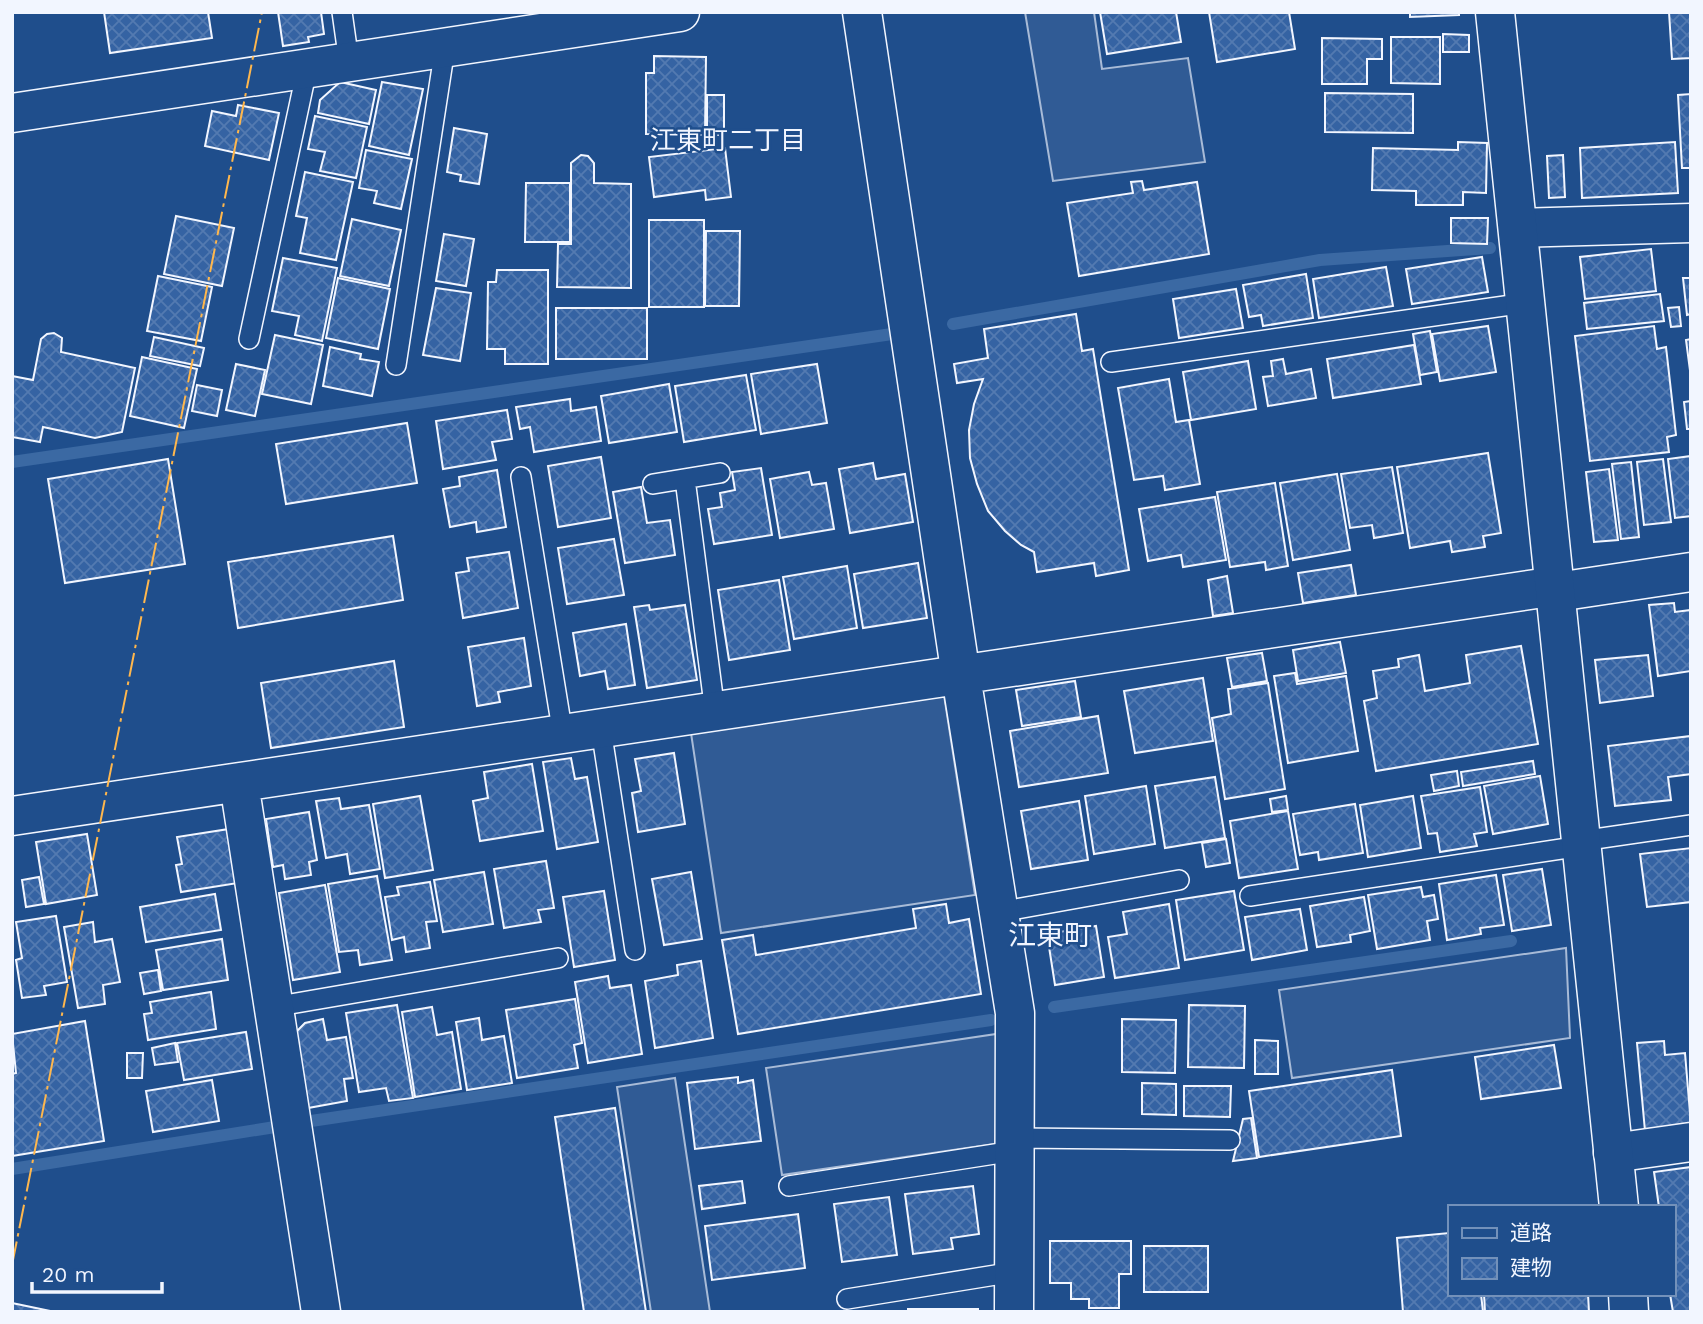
<svg xmlns="http://www.w3.org/2000/svg" width="1703" height="1324" font-family="'Work Sans','Noto Sans JP',sans-serif">
<style>
.parking{fill:#305b95;stroke:#a8bbd7;stroke-width:2}
.lines{fill:none;stroke-linecap:round;stroke-linejoin:round}
.stream{stroke:#3b69a3;stroke-width:12}
.building{fill:url(#building-cross-hatch);stroke:#f2f6ff;stroke-width:2}
.service-casing{stroke:#f2f6ff;stroke-width:22}
.minor-casing{stroke:#f2f6ff;stroke-width:41}
.tertiary-casing{stroke:#f2f6ff;stroke-width:41}
.service{stroke:#1f4e8c;stroke-width:19}
.minor{stroke:#1f4e8c;stroke-width:38}
.tertiary{stroke:#1f4e8c;stroke-width:38}
.power{stroke:#ffb74d;stroke-width:2;stroke-dasharray:24 5 3.5 5;stroke-linecap:butt}
.labels{text-anchor:middle;dominant-baseline:central;stroke-width:5;stroke-linejoin:round;paint-order:stroke}
.neighbourhood-label{font-size:26px;fill:#f2f6ff;stroke:#1f4e8c}
.quarter-label{font-size:28px;fill:#f2f6ff;stroke:#1f4e8c}
</style>
<defs>
<pattern id="building-cross-hatch" width="8" height="8" patternUnits="userSpaceOnUse" patternTransform="scale(1.75)"><rect width="8" height="8" fill="#3563a3"/><path d="M0 0l8 8M0 8l8-8" fill="none" stroke="#537ab1"/></pattern>
</defs>
<rect width="100%" height="100%" fill="#1f4e8c"/>
<path class="parking" d="M1025,12H1094L1102,69L1188,58L1205,162L1053,181Z
M944,695L975,895L721,933L691,733Z
M1566,948L1570,1038L1292,1078L1279,990Z
M1003,1033L1001,1143L782,1175L766,1068Z
M675,1078L710,1312H651L617,1087Z"/>
<g class="lines">
<path class="stream" d="M953,324L1320,260L1490,248
M12,462L892,334
M1054,1007L1511,941
M311,1121L991,1020
M12,1169L275,1127"/>
</g>
<path class="building" d="M104,12H208L212,38L110,53Z
M278,12H321L324,34L308,37L309,42L283,46Z
M1100,12H1176L1181,42L1107,54Z
M1209,12H1289L1295,49L1217,62Z
M1410,12H1459V15L1410,17Z
M1669,12H1691V58L1672,59Z
M1443,34L1469,35V52H1443Z
M1391,37H1440V84L1391,83Z
M1322,38L1382,39V59H1367V84H1322Z
M654,56L706,57L705,135L646,134V73H654Z
M340,82L376,90L369,124L318,113L320,100Z
M382,82L423,89L409,155L369,146Z
M1325,93L1413,94V133L1325,132Z
M1691,94V168H1682L1678,95Z
M707,95H724V135H707Z
M238,105L279,113L269,160L205,146L212,111L236,116Z
M315,116L367,127L356,178L320,171L325,152L308,149Z
M454,128L487,134L479,184L460,181L461,175L447,172Z
M1458,142L1487,143L1486,193L1463,192V205H1416V191L1372,190L1373,148L1458,150Z
M1675,142L1678,193L1582,198L1580,148Z
M725,148L731,197L706,200L705,190L654,197L649,157Z
M366,150L412,159L401,209L374,203L377,191L359,188Z
M581,155L588,156L594,163V183L631,184V288L557,287L558,244H571V163Z
M1563,155L1565,197L1549,198L1547,156Z
M305,172L353,182L336,260L300,253L307,218L296,216Z
M1142,181L1144,190L1197,182L1209,254L1079,276L1067,203L1133,193L1131,182Z
M526,183H570V242H525Z
M176,216L234,228L222,286L164,274Z
M1451,218H1488L1487,244L1451,243Z
M352,219L401,230L389,286L340,276Z
M649,220H704V307H649Z
M706,231H740L739,306H705Z
M444,234L474,239L466,286L436,281Z
M1651,249L1656,291L1585,299L1580,257Z
M1482,257L1488,292L1412,304L1406,269Z
M283,258L337,268L322,341L295,335L299,316L272,311Z
M1386,267L1393,306L1319,318L1313,279Z
M497,270H548V364H505V349H487L488,282H496Z
M1306,274L1313,318L1263,326L1261,315L1249,317L1243,285Z
M158,276L212,287L201,341L147,331Z
M338,278L390,289L378,349L326,338Z
M1683,278H1691V314L1687,315Z
M436,288L471,293L460,361L423,355Z
M1236,289L1243,328L1179,338L1173,299Z
M1660,294L1664,321L1587,329L1584,303Z
M1679,307L1681,326L1671,327L1668,308Z
M556,308H647V359H556Z
M1076,314L1082,351L1093,349L1129,570L1096,576L1094,563L1037,572L1034,552L1021,545L1005,531L988,511L977,484L970,458L969,430L974,404L983,379L957,383L954,364L988,358L984,329Z
M1488,326L1496,372L1440,381L1432,334Z
M1654,326L1657,349L1666,347L1676,435L1667,437L1669,452L1590,461L1575,336Z
M1430,331L1437,372L1420,375L1413,334Z
M54,333L62,338L61,352L135,368L122,432L95,438L43,427L40,442L12,437V376L33,380L41,339L47,334Z
M275,335L323,345L311,404L262,394Z
M154,337L204,348L200,366L150,356Z
M1691,339V378L1686,340Z
M1414,345L1421,384L1333,398L1327,359Z
M330,347L361,354L360,359L379,362L372,396L323,386Z
M142,357L197,369L184,428L130,416Z
M1283,359L1286,374L1311,369L1316,398L1268,406L1263,377L1273,376L1271,361Z
M1248,361L1256,409L1191,420L1183,372Z
M236,364L265,370L255,416L226,410Z
M817,364L827,423L761,434L751,374Z
M746,375L756,430L684,442L675,386Z
M1169,379L1176,422L1189,420L1200,484L1165,490L1163,476L1134,480L1118,388Z
M669,384L677,432L609,443L601,396Z
M197,385L222,390L217,416L192,411Z
M570,399L571,411L596,407L601,441L534,452L530,427L520,429L516,407Z
M1691,401V429H1687L1684,402Z
M507,410L512,439L492,442L496,460L443,469L436,421Z
M407,423L417,483L286,504L276,444Z
M1488,453L1501,533L1483,536L1485,547L1452,552L1450,541L1410,548L1397,467Z
M1691,456V516L1675,518L1668,459Z
M601,457L611,518L558,527L548,466Z
M168,459L185,564L65,583L48,479Z
M1663,459L1671,522L1644,525L1637,462Z
M1631,462L1639,537L1621,539L1612,464Z
M873,463L876,479L905,474L913,522L850,533L839,469Z
M1392,467L1403,533L1374,538L1372,525L1350,528L1341,474Z
M761,468L772,535L714,544L708,509L722,507L720,493L735,490L732,472Z
M1609,469L1618,540L1594,542L1586,472Z
M497,470L506,527L477,532L476,522L450,527L443,489L460,486L459,477Z
M809,472L812,485L826,483L834,529L780,538L770,479Z
M1337,474L1350,550L1293,560L1280,483Z
M1275,483L1288,566L1266,570L1265,562L1230,567L1217,492Z
M641,487L647,523L670,520L675,555L625,563L613,492Z
M1215,497L1226,560L1183,567L1181,555L1148,561L1139,509Z
M393,536L403,600L238,628L228,562Z
M614,539L624,595L567,604L558,548Z
M509,552L518,608L463,618L456,573L469,571L467,558Z
M918,563L927,618L863,628L854,574Z
M1351,565L1356,595L1303,603L1298,573Z
M847,566L857,628L794,639L783,577Z
M1227,576L1233,613L1213,616L1208,580Z
M779,580L790,650L729,660L718,590Z
M1674,603L1675,612L1691,610V671L1658,676L1649,605Z
M649,605L650,610L685,605L697,680L647,688L634,607Z
M626,624L635,685L608,689L605,671L580,676L573,633Z
M524,638L531,686L498,692L500,702L477,706L468,647Z
M1340,642L1346,673L1298,681L1293,650Z
M1521,646L1538,744L1376,771L1364,701L1377,698L1373,671L1399,667L1398,659L1419,655L1425,691L1470,683L1466,655Z
M1262,653L1267,681L1232,687L1227,658Z
M1648,655L1653,696L1600,703L1595,660Z
M394,661L404,727L271,748L261,683Z
M1295,673L1297,684L1346,676L1358,751L1288,763L1274,676Z
M1203,678L1213,741L1135,753L1124,691Z
M1075,681L1081,717L1022,726L1016,690Z
M1268,683L1285,789L1225,799L1212,718L1231,714L1228,689Z
M1098,716L1108,773L1019,787L1010,731Z
M1691,736V774L1668,777L1671,800L1615,806L1608,746Z
M674,753L685,824L638,832L632,793L641,791L635,759Z
M571,758L575,779L587,777L598,842L557,849L543,762Z
M1533,761L1535,774L1463,786L1461,772Z
M532,764L543,831L480,841L473,801L488,798L484,772Z
M1457,771L1459,786L1434,791L1431,775Z
M1540,776L1548,824L1493,834L1484,786Z
M1215,777L1225,838L1165,848L1155,786Z
M1146,786L1155,844L1094,854L1085,796Z
M1480,787L1487,832L1474,834L1477,846L1440,852L1437,833L1428,834L1421,796Z
M420,796L433,870L385,878L373,804Z
M1286,796L1288,810L1272,812L1270,799Z
M1413,796L1421,848L1368,857L1360,805Z
M339,798L341,809L369,805L380,869L350,874L347,854L326,858L316,801Z
M1079,801L1088,860L1031,869L1021,811Z
M1355,804L1363,853L1319,860L1318,852L1300,855L1293,814Z
M1288,811L1298,869L1239,878L1230,821Z
M309,812L317,860L309,862L311,875L285,879L283,865L273,867L266,819Z
M229,829L238,883L181,892L176,865L182,864L177,837Z
M87,834L97,895L46,904L36,842Z
M1226,839L1230,863L1206,867L1202,843Z
M1691,848V902L1647,907L1640,854Z
M546,861L554,908L538,910L541,922L504,928L494,869Z
M1542,869L1551,925L1512,931L1503,875Z
M484,872L493,924L443,932L434,880Z
M691,872L702,939L664,945L652,879Z
M1496,875L1504,925L1480,928L1481,934L1447,940L1439,884Z
M377,876L392,960L360,965L358,950L339,952L328,884Z
M39,877L44,904L26,907L22,880Z
M430,882L437,921L426,922L430,948L406,952L404,937L392,940L385,897L399,895L397,887Z
M325,885L340,972L293,980L279,893Z
M1421,887L1423,897L1434,895L1438,919L1427,921L1430,940L1377,949L1368,895Z
M604,891L615,960L574,967L563,897Z
M1234,891L1244,950L1185,960L1176,900Z
M215,894L221,930L146,942L140,907Z
M1364,897L1370,931L1350,935L1351,942L1317,947L1310,906Z
M946,904L949,923L969,919L981,994L738,1034L722,940L753,935L756,955L916,928L913,909Z
M1169,904L1179,968L1115,978L1108,937L1127,934L1123,912Z
M1300,909L1307,950L1252,960L1245,917Z
M56,916L67,982L44,986L46,995L22,998L16,960L22,958L16,922Z
M93,922L95,942L112,939L120,982L103,985L105,1004L78,1008L64,927Z
M1096,926L1104,977L1055,985L1047,934Z
M222,939L228,980L163,990L156,950Z
M701,961L713,1038L655,1048L645,981L678,975L677,965Z
M158,970L161,991L144,994L140,973Z
M608,976L610,988L631,985L642,1054L588,1063L575,982Z
M211,992L216,1029L148,1040L144,1014L152,1013L150,1002Z
M575,999L582,1043L574,1045L578,1068L517,1078L506,1010Z
M397,1005L413,1098L389,1101L386,1088L359,1092L346,1013Z
M1189,1005L1245,1006L1244,1068L1188,1067Z
M432,1007L437,1035L452,1032L461,1089L415,1097L402,1012Z
M479,1018L482,1040L504,1036L512,1083L467,1090L456,1022Z
M323,1019L327,1040L346,1037L353,1078L344,1079L347,1101L308,1108L295,1033L305,1023Z
M1122,1019L1176,1020L1175,1073L1122,1072Z
M85,1021L104,1141L12,1156V1074L16,1073L12,1034Z
M246,1032L252,1069L184,1080L177,1043Z
M1255,1040L1278,1041V1074H1255Z
M1664,1041L1665,1055L1685,1053L1691,1125L1645,1131L1637,1043Z
M175,1043L178,1062L155,1065L152,1048Z
M1554,1045L1561,1088L1481,1099L1475,1057Z
M127,1053H143L142,1078H127Z
M1392,1070L1401,1136L1259,1157L1249,1091Z
M738,1077V1083L753,1080L761,1141L695,1149L687,1083Z
M212,1080L219,1121L153,1132L146,1091Z
M1142,1083L1176,1084V1115L1142,1114Z
M1184,1086H1231L1230,1117L1184,1116Z
M615,1108L646,1312H584L555,1117Z
M1251,1118L1257,1158L1233,1161L1243,1119Z
M1691,1167V1312H1673L1670,1294H1673V1207H1659L1654,1172Z
M742,1181L745,1203L702,1209L699,1186Z
M973,1186L979,1234L951,1238L953,1249L913,1254L905,1194Z
M889,1197L897,1255L842,1262L834,1204Z
M798,1214L805,1268L712,1280L705,1226Z
M1449,1233V1294H1481L1483,1312H1403L1397,1238Z
M1050,1241H1131V1274H1119V1308H1089V1299H1071V1283H1050Z
M1144,1246H1208V1292H1144Z
M1484,1294H1588L1589,1312H1485Z
M12,1303L55,1312H12Z
M908,1309H978V1312H908Z"/>
<g class="lines">
<g class="service-casing">
<path id="service" d="M342,12L349,62
M249,339L307,69
M1111,362L1526,303
M396,365L445,48
M521,477L563,735
M685,479L715,712
M653,484L720,473
M601,729L635,950
M1581,841L1691,825
M1250,896L1581,846
M999,912L1179,880
M273,1007L558,958
M1014,1138L1230,1140
M789,1186L1014,1151
M847,1299L1014,1272"/>
</g>
<g class="minor-casing">
<path id="minor" d="M862,12L961,676L1015,1013L1014,1312
M12,113L680,12
M1518,228L1691,223
M1557,592L1691,572
M239,783L321,1312
M12,816L1556,586
M1613,1153L1691,1142"/>
</g>
<g class="tertiary-casing">
<path id="tertiary" d="M1495,12L1619,1207
M1628,1294L1629,1312"/>
</g>
<use href="#service" class="service"/>
<use href="#minor" class="minor"/>
<use href="#tertiary" class="tertiary"/>
<path class="power" d="M12,1265L262,12"/>
</g>
<g class="labels">
<g class="neighbourhood-label">
<text x="728" y="140">江東町二丁目</text>
</g>
<g class="quarter-label">
<text x="1050" y="935">江東町</text>
</g>
</g>
<rect width="1703" height="1324" fill="none" stroke="#f2f6ff" stroke-width="28"/>
<rect x="1448" y="1205" width="228" height="91" fill="#1f4e8c" stroke="#7391ba" stroke-width="2"/>
<rect x="1462" y="1228" width="35" height="10" fill="#1f4e8c" stroke="#7391ba" stroke-width="2"/>
<text x="1510" y="1240" font-size="21" fill="#f2f6ff">道路</text>
<rect x="1462" y="1258" width="35" height="21" fill="url(#building-cross-hatch)" stroke="#7391ba" stroke-width="2"/>
<text x="1510" y="1275" font-size="21" fill="#f2f6ff">建物</text>
<path d="M32 1282v10h130v-10" fill="none" stroke="#f2f6ff" stroke-width="3.5"/>
<text x="42" y="1282" font-size="21" fill="#f2f6ff" stroke="#1f4e8c" stroke-width="5" paint-order="stroke">20 m</text>
</svg>
